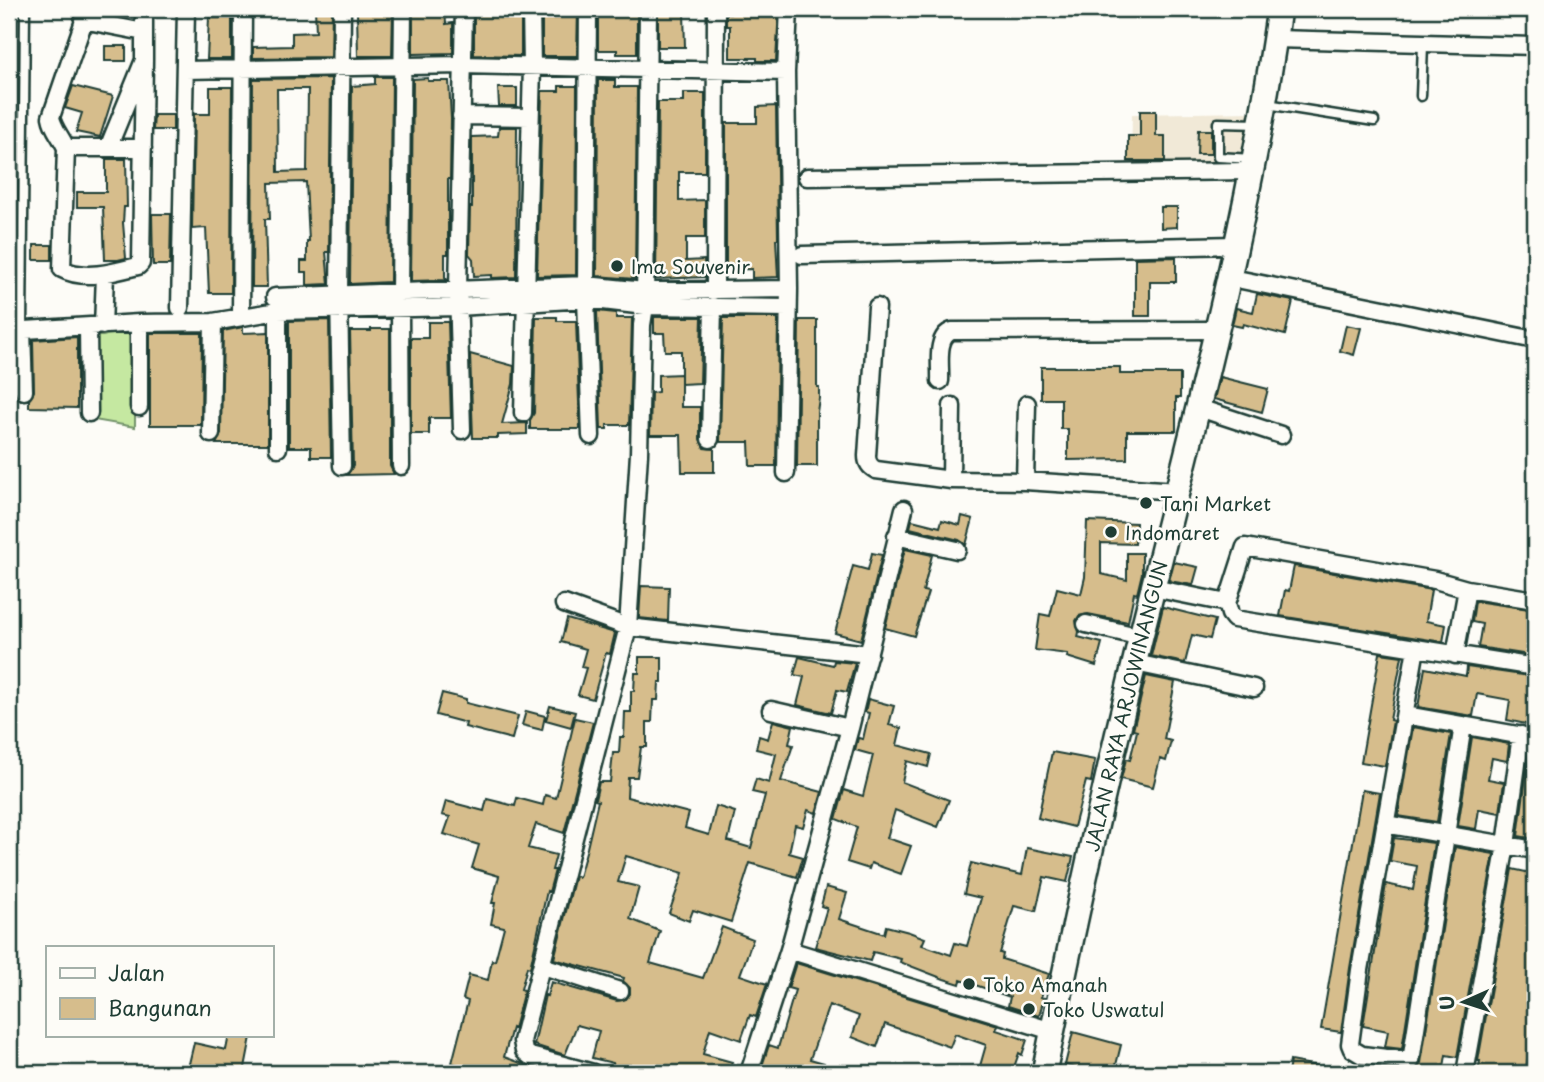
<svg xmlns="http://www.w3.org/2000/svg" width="1544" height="1082" font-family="'Playpen Sans',sans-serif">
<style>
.built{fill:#f1e9d7}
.green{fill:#c5e8a1;stroke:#72926a;stroke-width:2}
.building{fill:#d6bd8c;stroke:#1f3d34;stroke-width:2;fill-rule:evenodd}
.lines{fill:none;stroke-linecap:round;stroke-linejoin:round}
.service-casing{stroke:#1f3d34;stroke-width:13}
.minor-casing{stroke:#1f3d34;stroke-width:21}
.secondary-casing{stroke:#1f3d34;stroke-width:28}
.service{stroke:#fdfcf7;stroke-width:8}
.minor{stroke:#fdfcf7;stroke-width:16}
.secondary{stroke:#fdfcf7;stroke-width:23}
.poi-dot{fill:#1f3d34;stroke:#fdfcf7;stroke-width:2.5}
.labels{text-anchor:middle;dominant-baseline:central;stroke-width:5;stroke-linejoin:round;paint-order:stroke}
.poi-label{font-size:19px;fill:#1f3d34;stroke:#fdfcf7;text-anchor:start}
.street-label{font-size:19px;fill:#1f3d34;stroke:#fdfcf7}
</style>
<rect width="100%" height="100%" fill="#fdfcf7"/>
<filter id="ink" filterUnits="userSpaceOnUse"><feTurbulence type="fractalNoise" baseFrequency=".0143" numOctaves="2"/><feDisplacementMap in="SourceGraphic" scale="14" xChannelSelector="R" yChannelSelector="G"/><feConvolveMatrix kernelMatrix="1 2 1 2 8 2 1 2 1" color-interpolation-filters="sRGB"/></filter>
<g filter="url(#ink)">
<path class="built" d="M1253,112L1244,162L1131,164L1132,114Z"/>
<path class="green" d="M9,9H12L11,321L9,322Z
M135,333V427L94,420V334Z"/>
<path class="building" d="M315,9H332L331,57L253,58V47L292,46V33L316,32Z
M383,9H393L392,56H358L357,12H383Z
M413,9H445L446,24L453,23V53L413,54Z
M474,9H521V56L474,55Z
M542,9H578L577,56H542Z
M598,9L637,11V54H617V50H598Z
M729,9H779L776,61H757V58H730V26H726V14H730Z
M658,12H684L685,47H658Z
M209,18H232V59H207Z
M105,46H126V61H105Z
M375,77H392L390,282L350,284L352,86L375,84Z
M331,78L329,252H326L329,284L307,285V272H301V261H307V241H309L306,182L269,183L270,219H265L267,287H252L253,79ZM277,89H308L307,171L278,172Z
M428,78V81H449L451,119L450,179H448V254H445V278L448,280L411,281L413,79Z
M598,80H615V87H637L635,279L597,276Z
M73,86L113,96L100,137L76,132L82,113L65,108Z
M559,86H577L576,275L537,276L542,91H559Z
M210,87H232L231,293H209L206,228L192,229L194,114H210Z
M498,88H517V106H499Z
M684,93H705V172H679V201L705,200V238H686V261L704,260L705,277L656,279L658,102H684Z
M776,106L778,239H776L778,277L752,278V269L726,270V123H757V107Z
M1140,111H1156V136H1165V161H1128V136H1140Z
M154,115H173V130H153Z
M499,127H517L516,277L492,278V275L474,276L473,259L469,254L470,207H472V137L498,136Z
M1198,130H1211V154H1197Z
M106,159H126L127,207H124L123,223L126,258L118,260H105L103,207H77V192H106Z
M1161,207H1177V227L1161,228Z
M152,214H171L170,265H153Z
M34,245H52V260H34Z
M1176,257V282H1150V316H1135V258Z
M1257,294L1293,301L1285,335L1243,324L1242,327L1232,325L1236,308L1253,312Z
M597,311L616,313V318H632L629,425H607V429H601Z
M536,317H557V321H576L580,429H530V420L534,413Z
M654,317H702L700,383L681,384V351H665L664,333H654Z
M723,318H776L778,320L776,466H750L749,442H720Z
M329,320L331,457H311V447H289V321Z
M799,320H817V387H819V398L817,412V466H797Z
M428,322H448L451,418H429V434H411V338H428Z
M1346,325L1361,328L1354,355L1340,351Z
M243,327V333L268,332V444H216L221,434L223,331Z
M371,329H390V466L394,474L347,475L353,466L350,331H371Z
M150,333H202L201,425H150Z
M77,337V408L29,407V400L34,391L33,340Z
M470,354L514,366L513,384L502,424L527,423V434L498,435V438H473Z
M1041,367H1120V374H1180V398H1176V431H1127V459L1068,460V429H1061V399H1041Z
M681,374V407H700V439L704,448L714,449V472H682L681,435H650L651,393L658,392V375Z
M1220,377L1268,389L1262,412L1214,399Z
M962,516L973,519L966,545L959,540L910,528L912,520L940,527L942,520L960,525Z
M1087,521L1136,523L1135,544L1101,543V574L1127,580V553H1142V573L1137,594L1134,593L1128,622L1088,614L1079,616L1076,621L1079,632L1078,637L1102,643L1096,666L1067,657L1068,654L1035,650L1040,614L1050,616L1057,588L1081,594L1085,577Z
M905,549L932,555L923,591L928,592L914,636L885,628Z
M872,553L882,555L861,640L835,633L853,566L868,570Z
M1174,562L1198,567L1193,585L1169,581Z
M1294,566L1431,590L1426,621L1446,625L1443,642L1280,616L1285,590L1289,591Z
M641,586L669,587L668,621L639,618Z
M1475,601L1535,610V656L1478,647L1482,624L1472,622Z
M1163,607L1215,620L1210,639L1192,635L1185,663L1151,656Z
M567,619L615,633L610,654L606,653L593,699L578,695L586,668L581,667L586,649L561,642Z
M1380,653L1402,656L1390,720L1393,721L1385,766L1361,762Z
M639,657H662V682H659L658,700H653L652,722H647V747H641L637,777H628L627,797L689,813L685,828L709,835L716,806L735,812L728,841L751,848L765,795L752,792L756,779L769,783L776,754L756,749L759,736L768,739L773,721L793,726L789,744L793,745L781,781L822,792L816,813L808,810L803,827L795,825L789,853L803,857L797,877L750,863L731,922L693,910L689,921L669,913L683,873L626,856L618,882L639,887L630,919L660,931L650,963L703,978L722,927L753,939L740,975L767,984L756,1017L750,1015L741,1040L710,1029L703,1054L732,1062L729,1073H636L613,1066V1063L592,1058L599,1031L577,1025L565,1055L534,1045L545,995L547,996L551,982L617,1001L626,999L630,994V988L623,981L624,978L554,959L575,876L579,877L587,848L598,801L595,800L599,782H610L613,753H619L620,737H624L625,712H631V691H634L635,673H639Z
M799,657L833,665L834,661L855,663L847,692L837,690L831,713L797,705L804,677L794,675Z
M1467,667L1535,677V726L1507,720L1510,700L1477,694L1473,716L1418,707L1425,668L1466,676Z
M1146,676L1175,682L1164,739L1171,741L1166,761L1160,759L1153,787L1121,779L1126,759L1130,760L1137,731L1133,730Z
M442,693L466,699V703L518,716L512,739L465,727L466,723L436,715Z
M868,699L894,706L889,725L901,728L897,745L931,754L928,767L907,761L902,782L949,800L938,827L895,810L887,838L911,846L901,874L871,863L869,869L847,862L857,827L836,819L844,790L863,796L873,755L855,750L858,738L863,739L869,713L865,712Z
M550,706L575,712L571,727L546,720Z
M526,711L545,716L542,730L522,725Z
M575,718L593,722L564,833L536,824L528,848L556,855L552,870H555L549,892L547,891L530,968L527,967L521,989L524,990L514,1029L512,1028L504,1057L548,1073H488L452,1063L468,1001L463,999L469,975L488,980L492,960L495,961L504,927L491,924L495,903H492L499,876L472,868L479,845L444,834L450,817L442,815L446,801L484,811L487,799L515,806L517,798L543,805L545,795L556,798Z
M1413,727L1451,734L1437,822L1398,816Z
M1472,737L1509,744L1507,761L1492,758L1488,779L1504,782L1500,813L1479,809L1476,829L1458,826Z
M1530,748H1535V839L1518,836Z
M1052,752L1095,760L1091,782L1086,781L1074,827L1038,818Z
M1362,790L1380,793L1350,968L1341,1032L1321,1029Z
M1394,838L1434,843L1402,1049L1385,1047L1388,1031L1363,1026L1386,884L1413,890L1417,866L1390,861Z
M1455,847L1494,854L1457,1057L1446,1055L1443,1073H1373L1374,1067L1414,1071L1421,1063Z
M1027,848L1073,857L1067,882L1044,877L1036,911L1014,906L1000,953L1003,954L1002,959L1049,974L1041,997L1044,998L1039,1016L1008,1006L1010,997L961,980L960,984L944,979L900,962L901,959L873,952L870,961L815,947L827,908L821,906L826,887L847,893L839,919L884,934L886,926L909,932L925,938L922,945L951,955L955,943L967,946L981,898L964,894L971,863L1022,875Z
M1512,869L1535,874V1015L1528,1058L1525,1073H1478L1480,1061H1478Z
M796,963L998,1025L996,1030L1027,1040L1022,1055L1019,1053L1012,1073H978L986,1045L955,1034L950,1047L885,1024L877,1047L852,1037L859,1016L829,1005L810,1059L824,1063L821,1073H784L762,1066L769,1045L778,1048L795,990L788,988Z
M1073,1032L1121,1045L1114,1073H1096L1065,1065Z
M229,1035L251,1037L244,1073H213L188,1068L194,1043L226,1050Z
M1290,1061L1323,1067L1322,1073H1288Z"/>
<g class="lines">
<g class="service-casing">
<path id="service" d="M1421,96L1423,45
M1267,104L1374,121
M1253,159L1218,157V123L1259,124
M22,330L25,9"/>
</g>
<g class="minor-casing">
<path id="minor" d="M88,9L51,117C53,129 61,136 66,148L62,269C84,281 115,272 138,266L141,263L144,60
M83,20L144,32
M1275,39L1535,46
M185,70L462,65L786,72
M461,116L530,117
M66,148H143
M108,148L144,60V9
M807,177L1250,171
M802,255L1235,245
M1227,277L1535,340
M586,285L588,9
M715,289L716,9
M400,292L403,9
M275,297L586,285L644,291L789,289
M586,299L591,436
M877,307L867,456C867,463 870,467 876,470L951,480L1025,481L1178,491
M180,308L186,9
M400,309L401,466
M278,311V448
M241,317L243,9
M103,326L105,275
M88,327L89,413
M22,330L24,391
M9,331L139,323L213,322L278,311L458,307L586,299L645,306L787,308
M940,381C941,365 935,337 952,331L1216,330
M139,407V323
M1199,408L1281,435
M523,413L532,66L531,9
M462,430L458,289L464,9
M211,434L213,322
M710,439L713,306
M342,466L339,293L342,9
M786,473L789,289L786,72L789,9
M951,480L952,406
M1025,481L1027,404
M896,536L957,550
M1153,588L1227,603
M1535,600L1467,589L1435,580L1245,547L1227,603L1230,614L1234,619L1535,667
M564,604L628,627L639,454L642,325L645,306L648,9
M1086,624L1141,637
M1416,648L1360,970L1350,1044L1352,1049L1362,1055L1411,1061L1463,725
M1455,655L1467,589
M1135,663L1254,688
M771,710L850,728
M1405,715L1535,738
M1385,824L1535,850
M789,950L1052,1031
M543,966L620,991
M593,1073L530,1056L524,1051L522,1041L628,627L869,654
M749,1073L789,950L850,728L904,509
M1465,1073L1506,845L1521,735"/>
</g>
<g class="secondary-casing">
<g id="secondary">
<path id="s1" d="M1044,1073C1076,913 1112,750 1152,592C1200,399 1252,206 1279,9"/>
</g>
</g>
<use href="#service" class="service"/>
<use href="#minor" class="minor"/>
<use href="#secondary" class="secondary"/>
</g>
</g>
<g class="poi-dot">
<circle cx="617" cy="266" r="7"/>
<circle cx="1146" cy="503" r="7"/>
<circle cx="1111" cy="532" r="7"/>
<circle cx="969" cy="984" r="7"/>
<circle cx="1029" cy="1009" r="7"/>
</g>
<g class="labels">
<g class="poi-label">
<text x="631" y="266">Ima Souvenir</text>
<text x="1160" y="503">Tani Market</text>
<text x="1125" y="532">Indomaret</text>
<text x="983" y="984">Toko Amanah</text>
<text x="1043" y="1009">Toko Uswatul</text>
</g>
<g class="street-label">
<text stroke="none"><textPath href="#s1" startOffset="376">JALAN RAYA ARJOWINANGUN</textPath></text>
</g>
</g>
<rect width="1544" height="1082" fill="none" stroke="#fdfcf7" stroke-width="35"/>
<rect x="18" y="18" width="1509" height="1047" fill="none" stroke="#1f3d34" stroke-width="2.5" filter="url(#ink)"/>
<rect x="46" y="946" width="228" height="91" fill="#fdfcf7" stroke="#a4b0a9" stroke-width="2"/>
<rect x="60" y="968" width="35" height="10" fill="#fdfcf7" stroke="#a4b0a9" stroke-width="2"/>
<text x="108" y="981" font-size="21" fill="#1f3d34">Jalan</text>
<rect x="60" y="998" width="35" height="21" fill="#d6bd8c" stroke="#a4b0a9" stroke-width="2"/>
<text x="108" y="1016" font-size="21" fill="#1f3d34">Bangunan</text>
<g transform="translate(1464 1002) rotate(267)" stroke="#fdfcf7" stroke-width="5" paint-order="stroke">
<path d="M0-5L12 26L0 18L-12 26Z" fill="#1f3d34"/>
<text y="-10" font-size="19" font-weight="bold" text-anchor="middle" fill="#1f3d34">U</text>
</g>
</svg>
